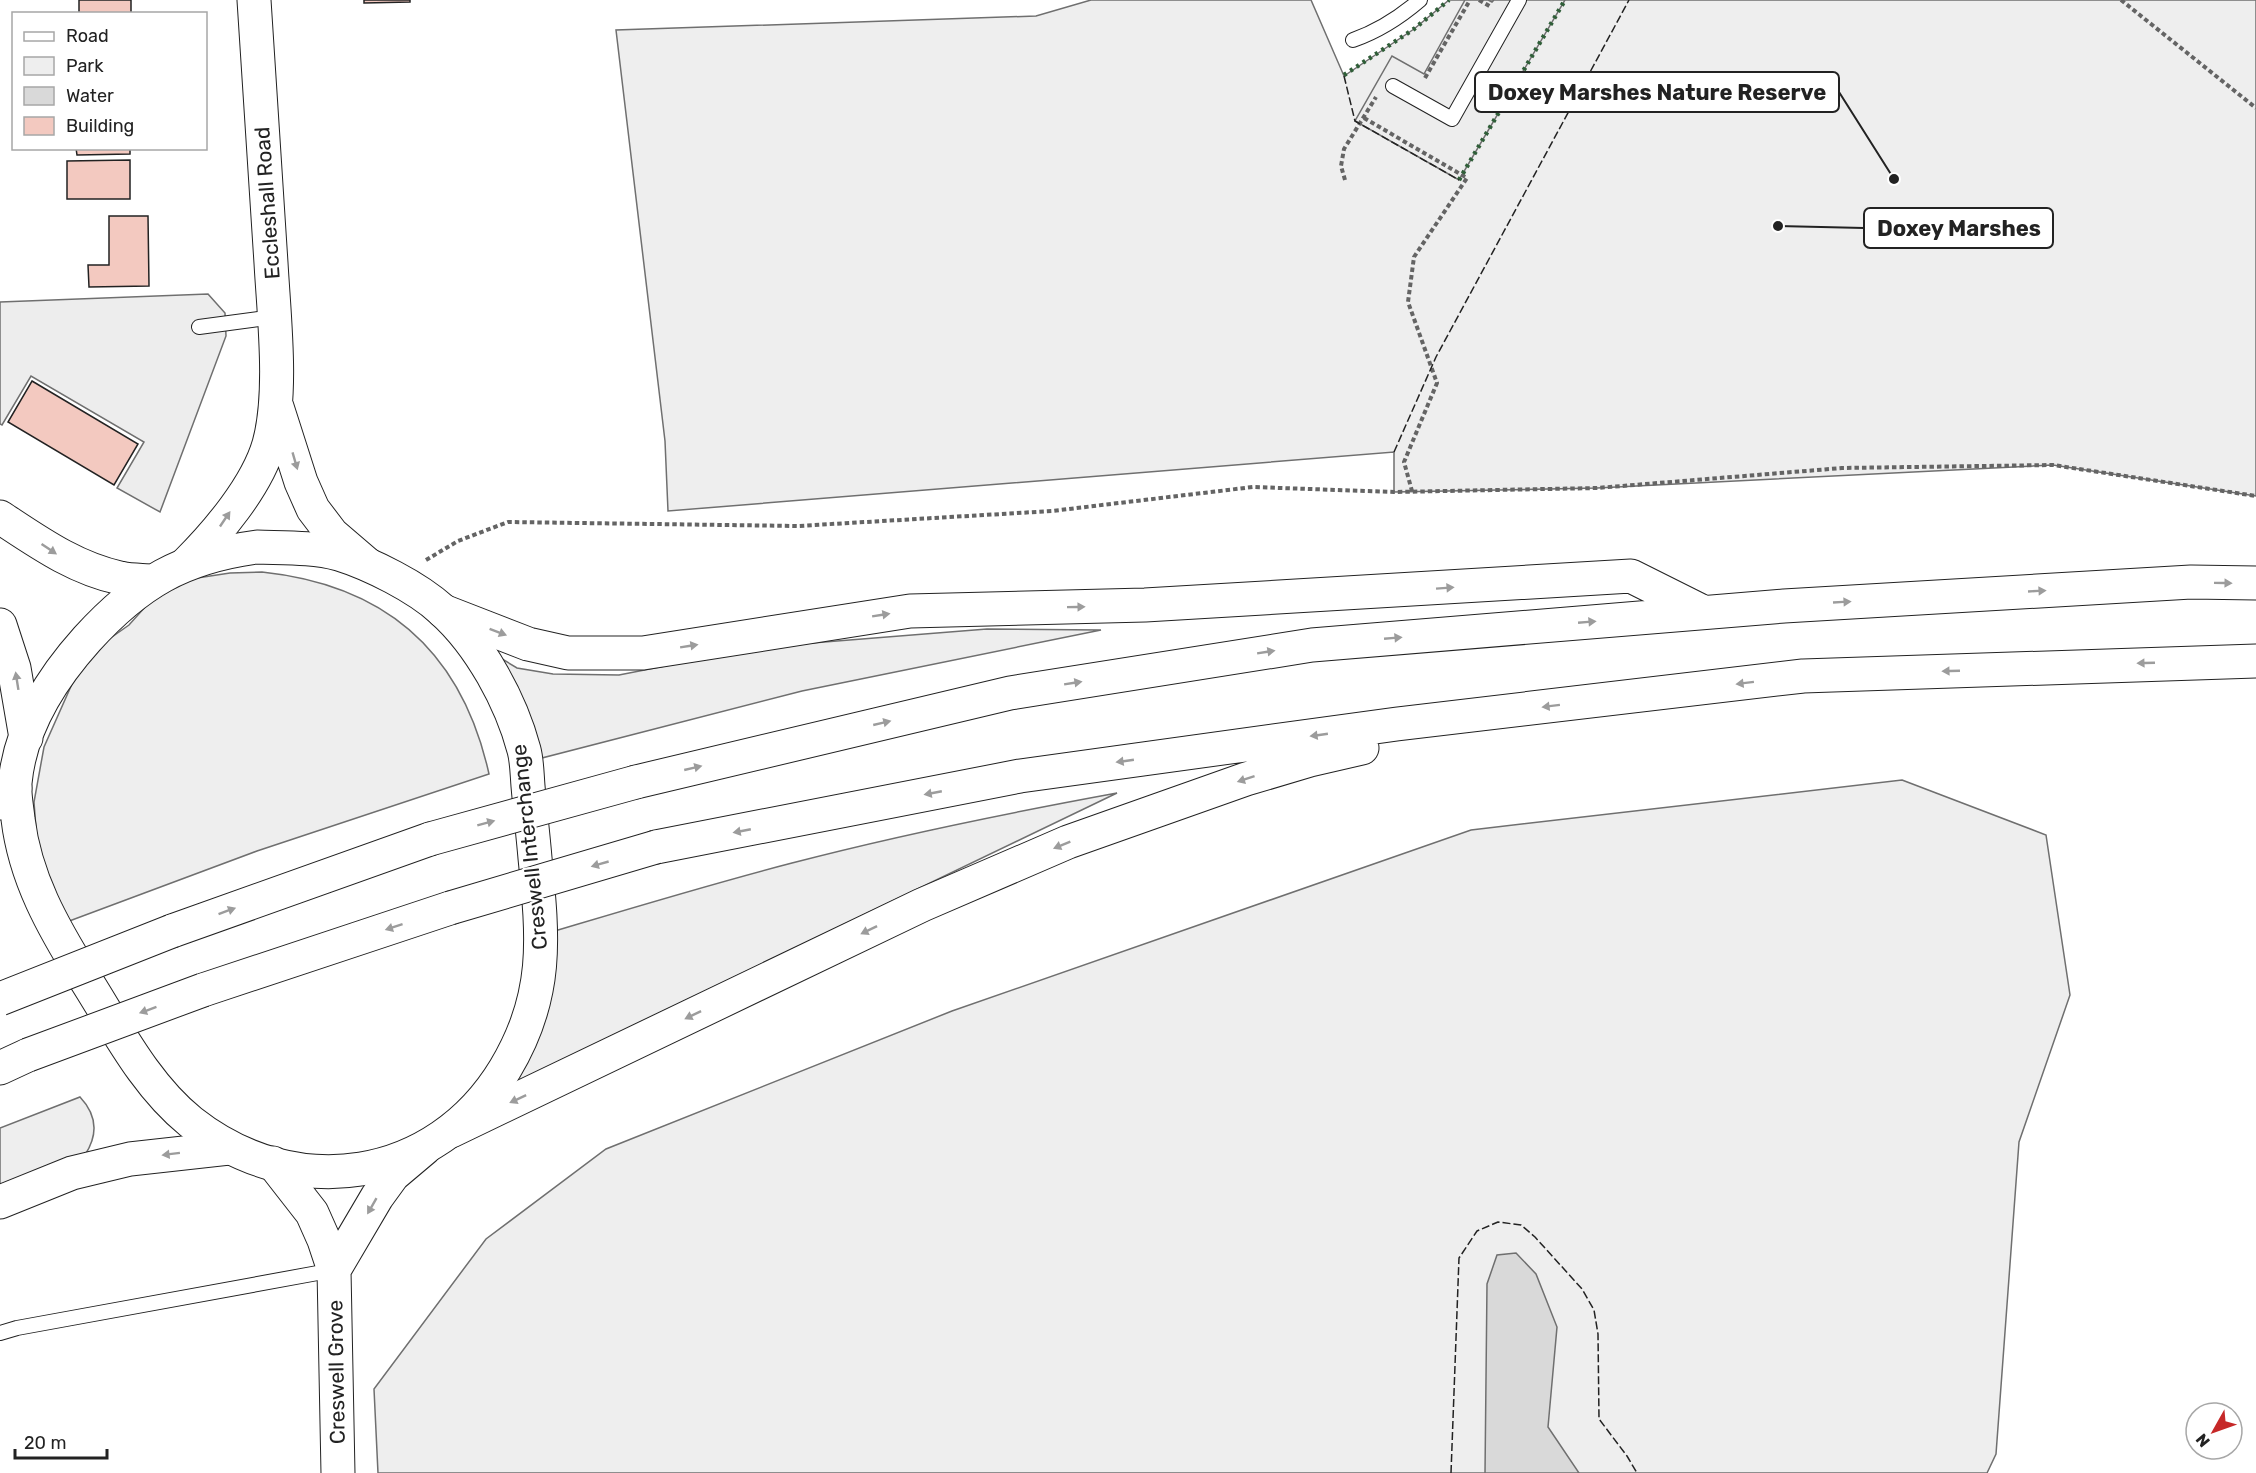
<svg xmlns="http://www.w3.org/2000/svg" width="2256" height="1473" font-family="Rubik,sans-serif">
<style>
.green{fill:#eee;stroke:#6f6f6f;stroke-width:1.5}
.parking{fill:#ededed;stroke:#6f6f6f;stroke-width:1.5}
.water{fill:#d9d9d9;stroke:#6f6f6f;stroke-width:1.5}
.building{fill:#f3c9c0;stroke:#222;stroke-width:1.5}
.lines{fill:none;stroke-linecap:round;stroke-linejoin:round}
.service-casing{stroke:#222;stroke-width:16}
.primary-casing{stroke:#222;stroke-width:35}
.trunk-casing{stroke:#222;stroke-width:35}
.motorway-casing{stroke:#222;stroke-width:35}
.path{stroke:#646464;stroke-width:4;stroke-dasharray:4.5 3;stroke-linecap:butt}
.service{stroke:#fff;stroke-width:14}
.primary{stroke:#fff;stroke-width:33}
.trunk{stroke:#fff;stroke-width:33}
.motorway{stroke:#fff;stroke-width:33}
.motorway-bridge-casing{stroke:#222;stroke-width:35;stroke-linecap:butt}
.motorway-bridge{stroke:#fff;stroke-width:33}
.hedge{stroke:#2f5e38;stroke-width:4.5;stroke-dasharray:3 4.5;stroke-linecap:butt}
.fence{stroke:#222;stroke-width:1.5;stroke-dasharray:8 3;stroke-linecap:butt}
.oneway{fill:#9c9c9c}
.labels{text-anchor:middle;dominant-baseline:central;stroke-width:4.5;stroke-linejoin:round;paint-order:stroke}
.street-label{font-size:21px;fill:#222;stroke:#fff}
.leader{fill:none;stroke:#222;stroke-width:2}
.callout-dot{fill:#222;stroke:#fff;stroke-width:2}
.callout{fill:#fff;stroke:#222;stroke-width:2}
.callout-label{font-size:22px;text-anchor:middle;font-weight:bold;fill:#222}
</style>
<rect width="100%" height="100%" fill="#fff"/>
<path class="green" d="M1091,0H1311L1344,76L1414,29L1449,0H2256V496L2053,465L1597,488L1394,492V452L668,511L665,441L616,30L1036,16Z
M262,572C386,585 462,652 489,774L257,851L64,923L37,842L34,802L44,747L80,666L102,644L129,625L146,606L166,588L197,578L230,573Z
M987,629L1101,630L802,691L534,760L494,654L517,668L553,674L619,675L762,647Z
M1902,780L2046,835L2070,995L2019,1142L1996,1454L1987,1473H378L374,1389L486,1239L606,1149L952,1011L1471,830Z
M1117,793L510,1085L538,936C622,911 707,885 792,863C899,835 1008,813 1117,793Z
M80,1097C97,1115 98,1135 85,1155L0,1188V1128Z"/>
<path class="parking" d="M1465,0H1488L1492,2L1494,0H1565L1459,180L1355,121L1392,56L1424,74Z
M208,294L225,313L226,336L160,512L117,488L144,442L31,376L2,425L0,424V302Z"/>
<path class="water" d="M1516,1253L1536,1274L1557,1327L1548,1427L1579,1473H1485L1487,1284L1497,1255Z"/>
<path class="building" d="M79,0H131V14H79Z
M364,0H410V2L364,3Z
M76,148H130V154L77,155Z
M130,160V199H67V161Z
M109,216H148L149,286L89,287L88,265H109Z
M32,381L138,444L114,485L8,422Z"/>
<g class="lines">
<g class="service-casing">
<path id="service" d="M1353,40C1379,31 1399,18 1420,0
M1393,86L1452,119L1519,0
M199,327L274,317
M0,1333L17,1328L334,1270"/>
</g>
<g class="primary-casing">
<path id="primary" d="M277,407L301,482L313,509L332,534L367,564
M187,563C217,533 257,486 269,444C283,393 274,317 271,263C265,175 260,88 254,0
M273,1163L312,1213L324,1240L334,1270L338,1473
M334,1270L377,1197L393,1175L425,1148"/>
</g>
<g class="trunk-casing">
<path id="trunk" d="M0,517C38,542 74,568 120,578C131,581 143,580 153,581
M257,547C284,548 313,547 339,554C371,564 417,587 442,610C480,644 511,701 524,750C527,761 527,774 528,786C530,810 533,834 535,858C543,938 549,996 505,1069C436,1183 295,1204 191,1122C144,1084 116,1027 84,977C53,927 25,878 18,819C17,808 14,795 15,783C20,729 51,679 87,639C138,583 182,557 257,547Z
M0,625L14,668L26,738"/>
</g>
<g class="motorway-casing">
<path id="motorway" d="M443,611L528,644L568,653H643L910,611L1145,605L1631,576L1703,612
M636,782L1010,693L1312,645L1784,606L2191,582L2256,583
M0,803L15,788
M656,847L1020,776L1397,724L1803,676L2256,661
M172,931L430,839
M203,990L450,908
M0,1068L28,1055
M451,1131L922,905L1068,842L1246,779L1310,760L1362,748
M0,1202L72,1173L130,1159L229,1148"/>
</g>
<path class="path" d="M1479,0L1491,7
M2121,0L2256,108
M1425,78L1470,0
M1364,118L1467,178L1414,257L1408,302L1437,383L1404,462L1412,491
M1345,180L1341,166L1344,149L1376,97
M426,560L458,541L508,522L798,526L1052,511L1253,487L1394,492L1597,488L1842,468L2053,465L2256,496"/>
<use href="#service" class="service"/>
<use href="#primary" class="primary"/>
<use href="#trunk" class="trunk"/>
<use href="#motorway" class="motorway"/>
<g class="motorway-bridge-casing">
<path id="motorway-bridge" d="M430,839L636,782
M450,908L656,847
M0,999L172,931
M28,1055L203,990"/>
</g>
<use href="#motorway-bridge" class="motorway-bridge"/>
<path class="hedge" d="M1344,75L1414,29L1449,0
M1459,180L1565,0"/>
<path class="fence" d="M1344,76L1355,121L1459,180
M1394,452L1436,357L1629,0
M1451,1473L1459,1258L1477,1231L1498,1222L1521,1225L1535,1237L1582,1289L1594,1310L1598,1334L1599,1419L1627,1456L1637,1473"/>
</g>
<defs><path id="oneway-solid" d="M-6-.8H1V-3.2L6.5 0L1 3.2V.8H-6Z" transform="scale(1.5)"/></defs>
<g class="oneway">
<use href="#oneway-solid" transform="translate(295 461) rotate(74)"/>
<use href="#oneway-solid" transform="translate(225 519) rotate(-56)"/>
<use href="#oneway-solid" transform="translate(49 549) rotate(34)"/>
<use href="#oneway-solid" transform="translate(2223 583) rotate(1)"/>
<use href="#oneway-solid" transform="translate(1445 588) rotate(-4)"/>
<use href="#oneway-solid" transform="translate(2037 591) rotate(-3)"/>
<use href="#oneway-solid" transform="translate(1842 602) rotate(-3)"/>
<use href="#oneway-solid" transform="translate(1076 607) rotate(-1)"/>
<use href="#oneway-solid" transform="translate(881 615) rotate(-9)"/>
<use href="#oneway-solid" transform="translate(1587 622) rotate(-5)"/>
<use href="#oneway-solid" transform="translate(498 632) rotate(21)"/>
<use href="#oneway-solid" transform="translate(1393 638) rotate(-5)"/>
<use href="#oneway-solid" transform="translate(689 646) rotate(-9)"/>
<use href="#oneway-solid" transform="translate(1266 652) rotate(-9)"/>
<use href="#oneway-solid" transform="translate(2146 663) rotate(178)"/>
<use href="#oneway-solid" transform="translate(1951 671) rotate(178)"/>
<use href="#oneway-solid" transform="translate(17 681) rotate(-99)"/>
<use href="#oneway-solid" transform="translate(1073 683) rotate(-9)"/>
<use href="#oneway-solid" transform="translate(1745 683) rotate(173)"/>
<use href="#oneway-solid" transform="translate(1551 706) rotate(173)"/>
<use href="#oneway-solid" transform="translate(882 723) rotate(-13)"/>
<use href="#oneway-solid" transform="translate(1319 735) rotate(172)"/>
<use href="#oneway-solid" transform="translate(1125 761) rotate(172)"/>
<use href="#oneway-solid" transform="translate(693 768) rotate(-13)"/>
<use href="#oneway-solid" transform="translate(1246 779) rotate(162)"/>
<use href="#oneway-solid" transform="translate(933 793) rotate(169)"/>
<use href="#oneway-solid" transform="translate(486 823) rotate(-15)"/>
<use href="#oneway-solid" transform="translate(742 831) rotate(169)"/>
<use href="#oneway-solid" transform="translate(1062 845) rotate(158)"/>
<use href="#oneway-solid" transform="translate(600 864) rotate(164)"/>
<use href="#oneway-solid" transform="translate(227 911) rotate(-20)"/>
<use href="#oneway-solid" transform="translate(394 927) rotate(162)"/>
<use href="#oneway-solid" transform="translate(869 930) rotate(154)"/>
<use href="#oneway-solid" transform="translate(148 1010) rotate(160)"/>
<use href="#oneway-solid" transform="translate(693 1015) rotate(154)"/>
<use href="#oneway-solid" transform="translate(518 1099) rotate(155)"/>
<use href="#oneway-solid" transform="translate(171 1154) rotate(173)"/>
<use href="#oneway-solid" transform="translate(372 1206) rotate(120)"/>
</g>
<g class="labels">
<g class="street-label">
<text transform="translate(267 203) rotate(-94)">Eccleshall Road</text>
<text transform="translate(529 847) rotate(-96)">Creswell Interchange</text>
<text transform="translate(336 1372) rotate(-91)">Creswell Grove</text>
</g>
</g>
<path class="leader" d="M1894 179L1839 92M1778 226L1864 228"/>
<g class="callout-dot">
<circle cx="1894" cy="179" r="6"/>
<circle cx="1778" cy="226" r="6"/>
</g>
<g class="callout">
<rect x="1475" y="72" width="364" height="40" rx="6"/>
<rect x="1864" y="208" width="189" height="40" rx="6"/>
</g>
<g class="callout-label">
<text x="1657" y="100">Doxey Marshes Nature Reserve</text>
<text x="1959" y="236">Doxey Marshes</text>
</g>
<rect x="12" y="12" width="195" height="138" fill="#ffffff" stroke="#a7a7a7" stroke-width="1.5"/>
<rect x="24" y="32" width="30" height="9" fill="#ffffff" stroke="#a7a7a7" stroke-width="1.5"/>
<text x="66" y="42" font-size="18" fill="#222222">Road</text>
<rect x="24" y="57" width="30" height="18" fill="#eeeeee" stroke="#a7a7a7" stroke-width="1.5"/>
<text x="66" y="72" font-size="18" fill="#222222">Park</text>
<rect x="24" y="87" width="30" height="18" fill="#d9d9d9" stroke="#a7a7a7" stroke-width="1.5"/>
<text x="66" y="102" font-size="18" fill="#222222">Water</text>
<rect x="24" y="117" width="30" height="18" fill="#f3c9c0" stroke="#a7a7a7" stroke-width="1.5"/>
<text x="66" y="132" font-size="18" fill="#222222">Building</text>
<g transform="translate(2214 1431) rotate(230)"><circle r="28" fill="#ffffff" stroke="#a7a7a7" stroke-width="1.5"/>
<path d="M0-4.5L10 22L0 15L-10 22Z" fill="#c62828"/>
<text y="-9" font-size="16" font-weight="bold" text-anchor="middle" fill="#222222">N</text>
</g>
<path d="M15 1449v9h92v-9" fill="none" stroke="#222222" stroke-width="3"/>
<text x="24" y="1449" font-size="18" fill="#222222" stroke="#ffffff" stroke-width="4.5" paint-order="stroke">20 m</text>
</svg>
